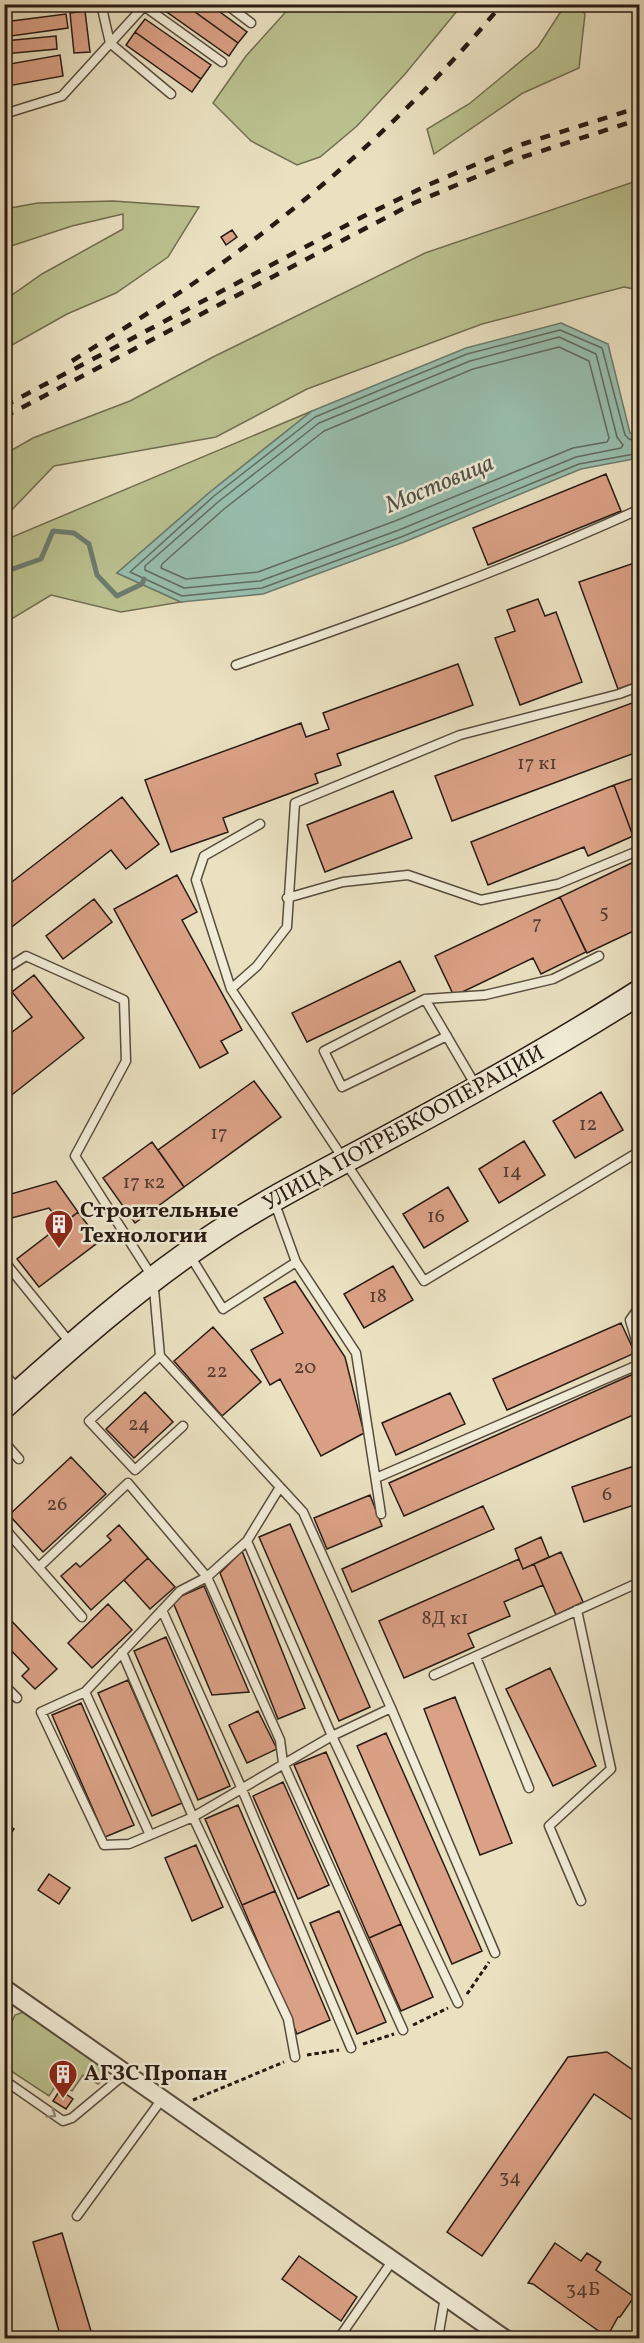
<svg xmlns="http://www.w3.org/2000/svg" width="644" height="2343" font-family="Vollkorn,serif">
<style>
.green{fill:#bbc290;stroke:#726e52;stroke-width:1.5}
.water{fill:#98beae;stroke:#6b7c70;stroke-width:1.5}
.lines{fill:none;stroke-linecap:round;stroke-linejoin:round}
.shore{stroke:#606c60;stroke-width:1.5}
.stream{stroke:#6b7c70;stroke-width:5}
.building{fill:#dba186;stroke:#281a13;stroke-width:1.5}
.lane-casing{stroke:#584c3e;stroke-width:11}
.street-casing{stroke:#584c3e;stroke-width:20}
.secondary-casing{stroke:#281a13;stroke-width:27}
.path{stroke:#281a13;stroke-width:3;stroke-dasharray:4.5 3;stroke-linecap:butt}
.lane{stroke:#f1ecd7;stroke-width:8}
.street{stroke:#f1ecd7;stroke-width:16}
.secondary{stroke:#f1ecd7;stroke-width:24}
.rail{stroke:#281a13;stroke-width:4.5;stroke-dasharray:10 10;stroke-linecap:butt}
.oneway{stroke:#978e7f}
.labels{text-anchor:middle;dominant-baseline:central;stroke-width:5;stroke-linejoin:round;paint-order:stroke}
.number-label{font-size:20px;fill:#553c30}
.street-label{font-size:22px;fill:#281a13;stroke:#f1ecd7}
.poi-label{font-size:22px;font-weight:bold;fill:#281a13;stroke:#f1ecd7;text-anchor:start}
.water-label{font-size:24px;font-style:italic;fill:#4f5349;stroke:#f1ecd7}
</style>
<rect width="100%" height="100%" fill="#eae1c1"/>
<filter id="stains"><feTurbulence type="fractalNoise" baseFrequency=".00333" numOctaves="4"/><feColorMatrix values="0 0 0 0 .2 0 0 0 0 .09 0 0 0 0 .02 0 0 0 .5 -.17"/></filter>
<radialGradient id="worn" r=".72"><stop offset=".6" stop-color="#630" stop-opacity="0"/><stop offset="1" stop-color="#630" stop-opacity=".3"/></radialGradient>
<path class="green" d="M292,5V4L462,5L405,74L357,126L320,157L297,165L251,141L213,103L246,56Z
M565,5H579L585,14L579,68L523,93L434,154L427,129L469,104L538,47Z
M639,180V290L624,287L482,324L307,389L216,437L54,466L5,517V454L33,438L130,401L213,357L425,253Z
M113,201L199,207L168,257L116,293L67,314L5,349V300L42,274L123,229V214L72,226L5,248V209L38,203Z
M312,411L210,492L117,573L181,602L121,612L51,595L5,623V540Z
M26,2011L102,2066L105,2078L98,2084L83,2075L72,2091L58,2082L49,2096L11,2071L7,2065L10,2026L15,2015Z"/>
<path class="water" d="M561,323L608,344L630,433L639,436V458L581,469L404,542L263,594L181,602L117,573L210,492L312,411L466,348Z"/>
<g class="lines">
<path class="shore" d="M559,337L596,354L617,437L623,445L621,448L576,457L399,530L260,581L184,588L145,570V566L218,502L319,423L470,361Z
M559,347L589,361L609,438L607,442L573,448L395,521L258,572L186,579L161,568L162,564L224,509L324,431L473,369Z
M640,442L629,439L625,435L602,348L560,330L467,354L315,417L214,496L130,572L182,596L262,588L401,537L579,464L640,453"/>
<path class="stream" d="M4,572L41,559L53,531L74,533L89,544L97,575L117,596L142,584L144,579"/>
</g>
<path class="building" d="M4,4H75L4,10Z
M169,4H184L238,43L229,56L164,10Z
M184,4H209L247,32L238,43Z
M85,11L90,52L74,53L70,13Z
M66,14L68,28L4,37V22Z
M145,19L211,65L201,79L135,32Z
M135,32L201,79L192,92L126,45Z
M56,36L57,49L4,54V41Z
M60,55L63,76L8,86L4,65Z
M232,230L237,237L226,245L221,237Z
M606,474L621,511L488,565L473,528Z
M640,561V681L618,689L579,582Z
M538,599L545,616L556,612L582,682L520,705L495,638L515,631L507,610Z
M458,664L473,705L337,754L341,765L315,774L318,783L223,818L228,832L171,852L145,780L301,723L306,737L329,729L323,713Z
M640,700V751L452,821L435,776Z
M640,776V834L633,836L614,785Z
M614,785L633,836L588,856L584,847L488,885L471,842Z
M393,791L412,838L325,872L307,825Z
M122,797L159,844L126,869L111,850L4,933V888Z
M640,859V928L587,953L560,897Z
M177,875L197,912L182,920L242,1030L221,1041L228,1053L200,1068L114,909Z
M560,897L586,952L541,974L533,958L454,996L435,956Z
M94,899L112,922L63,959L46,936Z
M400,961L415,991L307,1042L292,1013Z
M34,975L84,1038L4,1101V1038L32,1017L12,992Z
M254,1081L281,1117L184,1187L158,1150Z
M601,1092L623,1130L575,1158L553,1121Z
M524,1141L545,1175L499,1203L479,1169Z
M152,1142L184,1187L135,1223L103,1178Z
M56,1181L78,1212L62,1225L49,1208L4,1220V1196Z
M448,1187L468,1221L424,1248L403,1214Z
M78,1212L100,1241L39,1287L17,1259Z
M393,1266L413,1300L364,1328L344,1294Z
M295,1281L345,1357L364,1433L321,1456L280,1379L270,1385L251,1350L283,1333L264,1298Z
M621,1323L635,1353L507,1410L493,1379Z
M213,1327L261,1382L222,1416L174,1361Z
M638,1372L640,1412L404,1516L389,1483Z
M145,1392L173,1422L134,1458L106,1429Z
M450,1393L465,1424L396,1455L382,1423Z
M71,1457L106,1494L43,1552L9,1515Z
M640,1464V1503L584,1522L572,1487Z
M370,1495L382,1526L327,1549L314,1518Z
M483,1506L494,1529L352,1592L342,1569Z
M290,1524L370,1707L339,1721L259,1537Z
M119,1525L148,1558L91,1610L61,1576L76,1563L80,1567L111,1540L107,1536Z
M541,1537L549,1557L523,1569L515,1549Z
M242,1551L305,1708L278,1719L220,1573Z
M561,1552L583,1602L556,1615L534,1564Z
M148,1558L175,1587L150,1609L124,1580Z
M519,1559L523,1569L534,1564L543,1585L504,1602L510,1616L468,1634L474,1647L404,1678L379,1621Z
M204,1586L249,1692L212,1695L172,1600Z
M108,1604L132,1630L92,1668L68,1643Z
M4,1613L57,1669L35,1689L22,1676L29,1669L4,1643Z
M166,1637L230,1786L198,1800L134,1651Z
M550,1668L596,1766L553,1786L506,1689Z
M128,1680L182,1803L152,1816L98,1693Z
M455,1697L512,1843L480,1855L424,1709Z
M81,1703L134,1825L105,1837L52,1715Z
M258,1711L277,1749L247,1763L229,1725Z
M386,1733L482,1951L452,1964L357,1746Z
M326,1752L401,1924L369,1938L294,1765Z
M283,1782L329,1885L298,1899L253,1796Z
M238,1805L275,1891L242,1905L205,1819Z
M4,1822L14,1829L4,1843Z
M196,1845L223,1907L192,1921L165,1858Z
M49,1874L70,1888L59,1904L38,1890Z
M275,1891L330,2020L297,2034L242,1905Z
M339,1911L386,2022L357,2034L310,1923Z
M401,1924L433,1997L401,2011L369,1938Z
M607,2052L640,2075V2125L594,2094L482,2256L447,2232L568,2057Z
M60,2090L73,2099L66,2109L53,2101Z
M62,2233L93,2338H61L33,2242Z
M555,2243L581,2261L587,2253L601,2262L596,2270L634,2297L620,2317H618L607,2337L533,2284L528,2283Z
M299,2256L357,2297L341,2321L282,2279Z"/>
<g class="lines">
<g class="lane-casing">
<path id="lane" d="M101,4L110,43L171,94
M226,4L251,23
M144,6L222,62
M4,114L62,96L146,4
M236,665C372,618 508,569 640,509
M260,824L204,856L196,880L231,989L424,1281L640,1151
M287,898L343,882L408,875L481,900L558,884L640,850
M4,970L26,956L124,1000L126,1061L75,1156L153,1278L160,1356L89,1421L135,1470L183,1426
M231,989L257,966L287,927L295,803L460,735L619,694L640,686
M425,999L476,1086
M447,1036L342,1087L324,1051L425,999L485,995L553,979L599,956
M274,1201L296,1262L356,1353L381,1514
M189,1254L223,1309L296,1262
M4,1261L72,1345
M640,1306L630,1320L640,1354
M160,1356L303,1512L391,1708L495,1953
M4,1374L18,1389
M4,1442L19,1459
M376,1478L640,1364
M4,1528L82,1617
M247,1541L332,1736L193,1817L129,1844L104,1845L41,1712L85,1692L180,1591L207,1577L247,1541L280,1487
M39,1567L128,1483L207,1577L280,1740L283,1763L403,2030
M162,1610L241,1787L351,2048
M577,1610L611,1769L549,1826L581,1901
M122,1652L193,1817L288,2019L295,2057
M476,1657L529,1788
M434,1675L640,1582
M4,1685L17,1698
M85,1692L150,1835
M391,1708L332,1736L458,2003
M4,2039L9,1991
M4,2080L63,2121L72,2118L126,2073
M77,2216L162,2099
M339,2338L393,2260
M438,2338L445,2297
M634,2338L640,2330"/>
</g>
<g class="street-casing">
<path id="street" d="M4,1988L504,2338"/>
</g>
<g class="secondary-casing">
<path id="secondary" d="M4,1406C72,1345 139,1285 215,1235C269,1199 328,1170 385,1139C471,1093 557,1045 640,992"/>
</g>
<path class="path" d="M467,1994L489,1962
M413,2025L448,2008
M363,2044L394,2034
M307,2055L339,2050
M193,2100L284,2062"/>
<use href="#lane" class="lane"/>
<use href="#street" class="street"/>
<use href="#secondary" class="secondary"/>
<path class="rail" d="M72,361C112,336 152,311 191,285C306,206 413,112 502,4
M4,406L364,216L428,185L523,144L640,107
M4,417L414,203L523,157L640,119"/>
</g>
<defs><path id="oneway-chevron" d="M-2-3.5L2.5 0L-2 3.5" fill="none" stroke-width="1.6" stroke-linecap="round" stroke-linejoin="round" transform="scale(1.5)"/></defs>
<use class="oneway" href="#oneway-chevron" transform="translate(52 2114) rotate(34)"/>
<defs>
<g id="building-pin" transform="scale(1.5)"><path d="M0 17L-7.5 6A9.5 9.5 0 1 1 7.5 6Z" fill="#8f2418" stroke="#f1ecd7"/><path d="M-4-6H4V6H1V3H-1V6H-4ZM-2.5-4.3h1.7v1.8h-1.7ZM.8-4.3h1.7v1.8H.8ZM-2.5-1h1.7V.8h-1.7ZM.8-1h1.7V.8H.8Z" fill="#fff"/></g>
</defs>
<g fill-rule="evenodd">
<use href="#building-pin" x="59" y="1224"/>
<use href="#building-pin" x="63" y="2074"/>
</g>
<g class="labels">
<g class="number-label">
<text x="537" y="764">17 к1</text>
<text x="604" y="913">5</text>
<text x="537" y="924">7</text>
<text x="588" y="1125">12</text>
<text x="219" y="1134">17</text>
<text x="512" y="1172">14</text>
<text x="144" y="1183">17 к2</text>
<text x="436" y="1217">16</text>
<text x="378" y="1297">18</text>
<text x="305" y="1368">20</text>
<text x="217" y="1372">22</text>
<text x="139" y="1425">24</text>
<text x="607" y="1495">6</text>
<text x="57" y="1505">26</text>
<text x="445" y="1619">8Д к1</text>
<text x="510" y="2178">34</text>
<text x="583" y="2290">34Б</text>
</g>
<g class="street-label">
<text transform="translate(404 1129) rotate(-29)">УЛИЦА ПОТРЕБКООПЕРАЦИИ</text>
</g>
<g class="poi-label">
<text x="80" y="1211">Строительные<tspan x="80" dy="25">Технологии</tspan></text>
<text x="84" y="2074">АГЗС Пропан</text>
</g>
<g class="water-label">
<text transform="translate(440 485) rotate(-23)">Мостовица</text>
</g>
</g>
<rect width="644" height="2343" fill="none" stroke="#eae1c1" stroke-width="24"/>
<rect x="6" y="6" width="632" height="2331" fill="none" stroke="#281a13" stroke-width="3"/>
<rect x="12" y="12" width="620" height="2319" fill="none" stroke="#281a13" stroke-width="1.5"/>
<rect width="100%" height="100%" filter="url(#stains)"/>
<rect width="100%" height="100%" fill="url(#worn)"/>
</svg>
